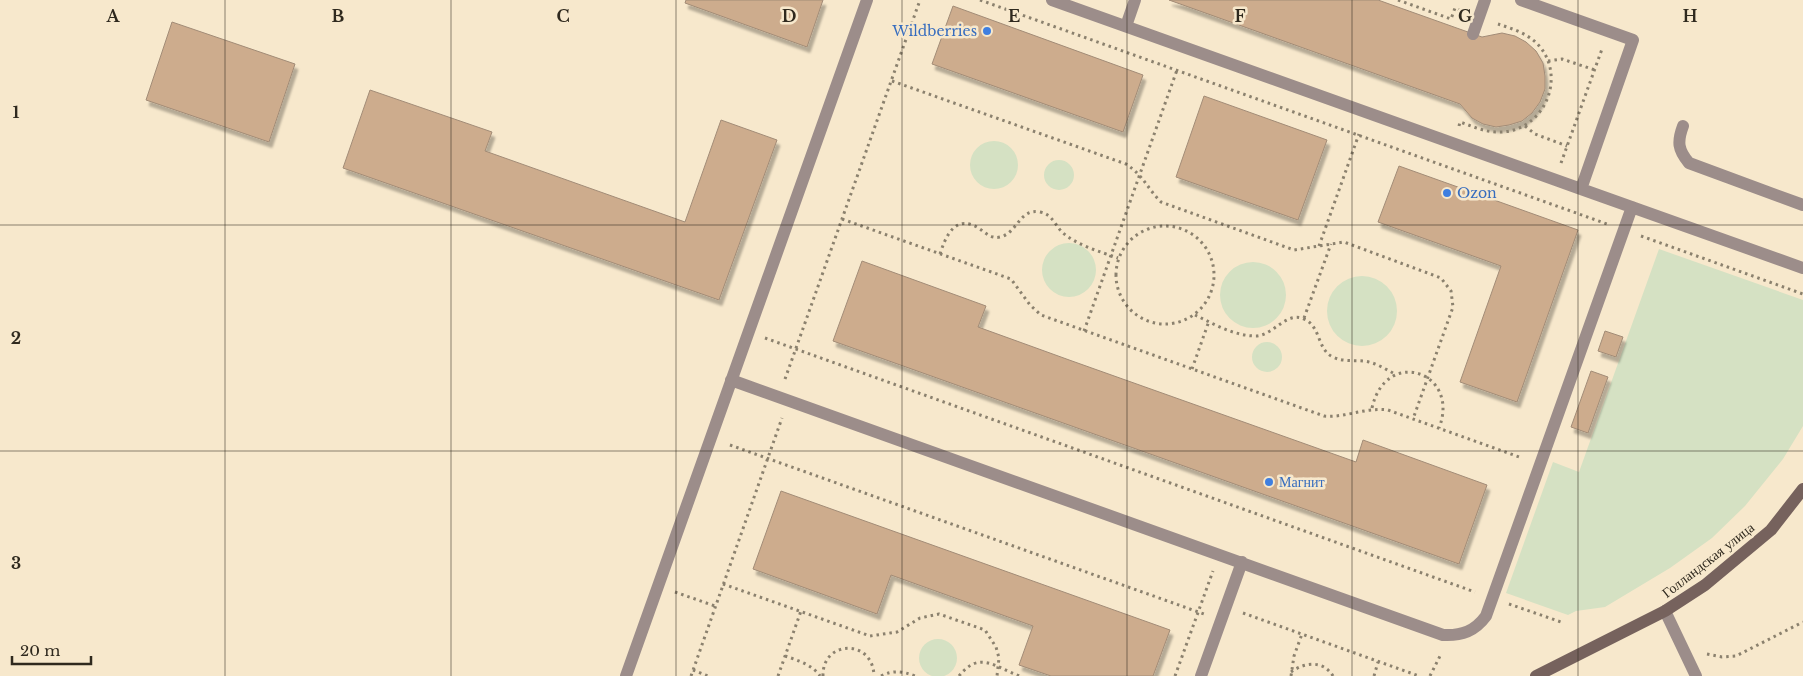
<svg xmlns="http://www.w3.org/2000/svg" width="1803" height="676" font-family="'Libre Baskerville',serif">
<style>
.green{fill:#d5e1c3}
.building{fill:#cdac8d;stroke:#a28c77;filter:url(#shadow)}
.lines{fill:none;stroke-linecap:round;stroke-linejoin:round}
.path{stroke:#8b816e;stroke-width:3;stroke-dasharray:2.5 4;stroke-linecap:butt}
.lane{stroke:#9c8d8a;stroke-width:12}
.secondary{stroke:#76625d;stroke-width:12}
.grid{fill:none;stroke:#2f291e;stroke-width:1;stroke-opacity:0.55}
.shop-dot{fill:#3f7fe0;stroke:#f7e8cc;stroke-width:2}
.labels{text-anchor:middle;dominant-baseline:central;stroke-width:5;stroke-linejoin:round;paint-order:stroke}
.shop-label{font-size:14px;fill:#366cbe;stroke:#f7e8cc;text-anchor:start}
.street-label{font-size:14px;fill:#2f291e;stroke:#f7e8cc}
.grid-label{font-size:16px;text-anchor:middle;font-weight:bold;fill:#2f291e;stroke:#f7e8cc;stroke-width:5;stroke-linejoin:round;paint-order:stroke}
</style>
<defs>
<filter id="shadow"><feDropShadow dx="3" dy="5.5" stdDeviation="1" flood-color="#0004"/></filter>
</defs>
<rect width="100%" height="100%" fill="#f7e8cc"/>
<path class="green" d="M970 165a24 24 0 1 1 48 0a24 24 0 1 1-48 0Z
M1044 175a15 15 0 1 1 30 0a15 15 0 1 1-30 0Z
M1042 270a27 27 0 1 1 54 0a27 27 0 1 1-54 0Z
M1659,249L1803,300V426L1783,459L1745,506L1712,538L1670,568L1605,607L1576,611L1568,615L1506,593L1553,462L1579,472Z
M1220 295a33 33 0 1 1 66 0a33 33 0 1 1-66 0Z
M1327 311a35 35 0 1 1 70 0a35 35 0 1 1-70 0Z
M1252 357a15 15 0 1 1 30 0a15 15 0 1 1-30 0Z
M919 658a19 19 0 1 1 38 0a19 19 0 1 1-38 0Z"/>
<path class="building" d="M686,0H823L807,47L685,3Z
M1169,0H1378L1482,37L1502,33L1515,36L1526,42L1536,51L1543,63L1545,76V89L1540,102L1532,113L1522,121L1509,125L1496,127L1483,124L1472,118L1460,104Z
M953,6L1143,75L1123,132L932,64Z
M172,22L295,64L269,142L146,100Z
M370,90L492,132L485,151L685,222L721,120L777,140L719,300L343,168Z
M1204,96L1327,140L1298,220L1176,177Z
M1399,166L1578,230L1517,402L1460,382L1501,266L1378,222Z
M862,261L986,306L978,327L1072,361L1356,462L1363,440L1487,485L1459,564L833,341Z
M1605,331L1623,337L1616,357L1598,351Z
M1591,371L1608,377L1588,433L1571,427Z
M781,491L1170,630L1153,676H1051L1019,665L1033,626L891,575L877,614L753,569Z"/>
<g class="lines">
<path class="path" d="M980,0L1607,224
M1398,0L1451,19L1455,8L1461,11
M1548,61L1562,59L1595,70
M892,81L1126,164C1144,176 1147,188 1161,202L1294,250L1344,242L1441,278L1451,291L1453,307L1413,419
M1459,126L1460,122C1472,126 1484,132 1497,132C1540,134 1567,83 1541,48C1530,34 1513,29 1498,24
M1525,126L1535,134L1567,146
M1561,163L1602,49
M842,219L1011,279L1030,305L1041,315L1324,416C1346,418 1365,407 1388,410L1522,458
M1116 275a49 49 0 1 1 98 0a49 49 0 1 1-98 0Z
M1641,236L1803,294
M1319,246L1359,134
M940,254C946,235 956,213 980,229C986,233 991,239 1000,237C1018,233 1019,208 1040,212C1052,214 1055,225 1062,232C1076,245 1101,252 1118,258
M1195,315C1214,324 1234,336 1256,336C1274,335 1286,311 1304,319C1321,326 1317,350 1333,357C1343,362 1353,360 1363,361C1375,362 1385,369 1395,374
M1304,318L1331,244
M1084,331L1177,70
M765,338L1475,592
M1192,369L1209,321
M785,379L920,0
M1372,408C1386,346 1461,372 1439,428
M730,445L1204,614
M723,584L870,636L897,632L920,618L939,614L985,630L996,647L999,658L997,676
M675,592L715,606
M1509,604L1564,623
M1243,613L1419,676
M1707,654L1722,657L1736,656L1803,622
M785,656C797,660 813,665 820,676
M693,670L708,676
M1291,672C1305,662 1323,660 1333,676
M691,676L782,418
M778,676L801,611
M823,676C822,640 873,638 874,676
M881,676C893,670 902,671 915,676
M959,676C980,650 994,667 1020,676
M1175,676L1213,571
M1291,676L1294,656L1302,634
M1374,676L1378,662
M1430,676L1441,654"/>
<path class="lane" d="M1052,0L1581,189L1633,40L1521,0
M1126,26L1135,0
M1473,34L1485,0
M1683,126C1677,142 1678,150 1689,163L1803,205
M1581,189L1803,268
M731,380L1443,635C1462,636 1475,631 1486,616L1632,207
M1665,611L1696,676
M626,676L867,0
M1201,676L1242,562"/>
<path class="secondary" d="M1536,676L1665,611L1705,585L1771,530L1803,489"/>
</g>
<path class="grid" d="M225,0V676M451,0V676M676,0V676M902,0V676M1127,0V676M1352,0V676M1578,0V676M0,225H1803M0,451H1803"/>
<g class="shop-dot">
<circle cx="987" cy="31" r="5"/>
<circle cx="1447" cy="193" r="5"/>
<circle cx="1269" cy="482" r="5"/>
</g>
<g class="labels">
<g class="shop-label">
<text x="977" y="31" text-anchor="end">Wildberries</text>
<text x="1457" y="193">Ozon</text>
<text x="1279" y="482">Магнит</text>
</g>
<g class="street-label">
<text transform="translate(1708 560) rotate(-38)">Голландская улица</text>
</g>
</g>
<g class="grid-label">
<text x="113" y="22">A</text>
<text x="338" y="22">B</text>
<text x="563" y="22">C</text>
<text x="789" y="22">D</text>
<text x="1014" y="22">E</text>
<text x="1240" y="22">F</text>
<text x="1465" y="22">G</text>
<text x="1690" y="22">H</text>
<text x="16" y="118">1</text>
<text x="16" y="344">2</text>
<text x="16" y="569">3</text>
</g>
<path d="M12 656v8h79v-8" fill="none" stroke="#2f291e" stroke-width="2.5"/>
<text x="20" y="656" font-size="15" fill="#2f291e" stroke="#f7e8cc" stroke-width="4" paint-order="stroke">20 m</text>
</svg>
